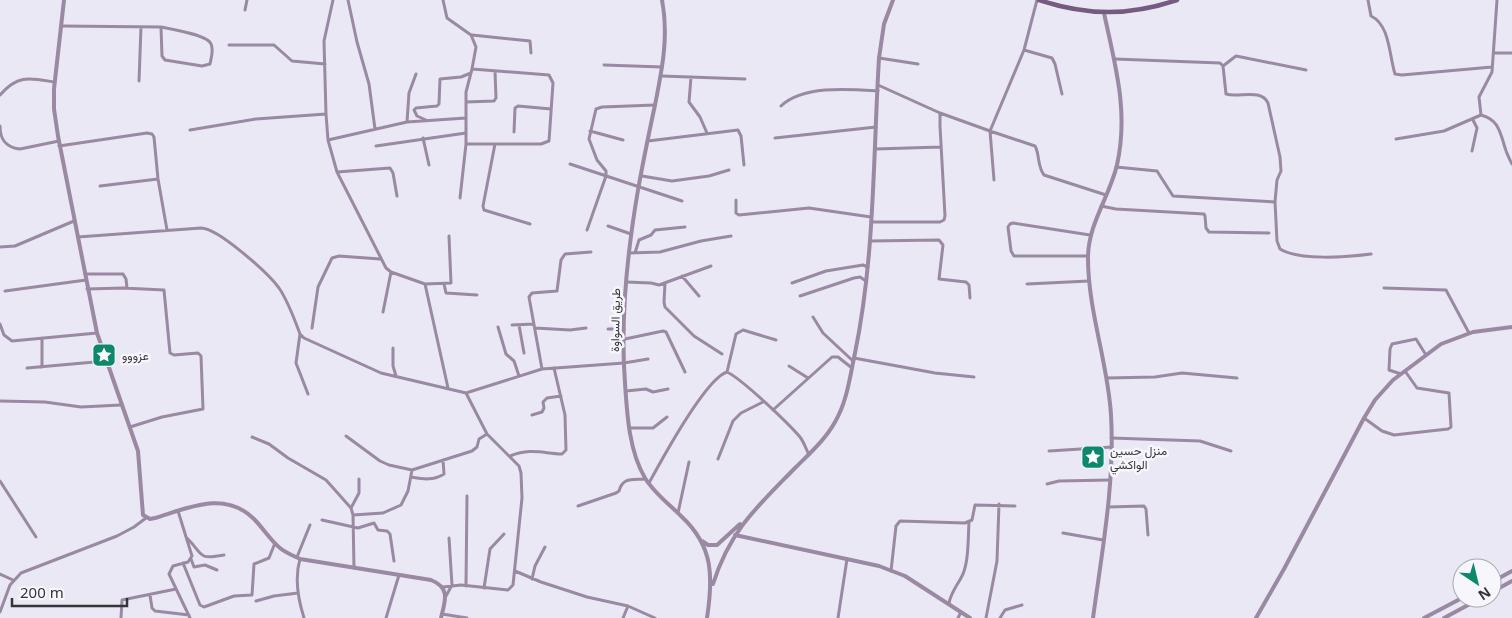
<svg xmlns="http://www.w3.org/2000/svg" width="1512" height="618" font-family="'Noto Sans',Vazirmatn,sans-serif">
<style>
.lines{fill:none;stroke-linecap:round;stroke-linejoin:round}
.minor{stroke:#9a89a2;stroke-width:3}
.tertiary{stroke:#9a89a2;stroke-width:4}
.secondary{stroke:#745b7f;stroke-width:4.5}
.labels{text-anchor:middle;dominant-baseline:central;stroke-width:5;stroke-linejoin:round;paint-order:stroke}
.street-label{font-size:12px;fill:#353539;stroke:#f7f6fd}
.poi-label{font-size:12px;fill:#353539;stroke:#f7f6fd;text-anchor:start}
</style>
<rect width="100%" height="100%" fill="#e9e8f4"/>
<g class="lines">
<path class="minor" d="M333,0L324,41L326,114L328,140L337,172L386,268L391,272L425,284L448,388
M348,0L357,42L369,84L375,129
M1368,0L1371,16C1390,25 1389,55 1395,74L1402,75L1492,67
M1497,0L1492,72L1479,97L1481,115C1496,119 1499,128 1503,141C1505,149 1508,157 1512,164
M245,10L247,0
M61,26L161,27C171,29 208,35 211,44C214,50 211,59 210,64L202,66L165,60L162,56L161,27
M472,35L530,41L531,53
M229,45H274L292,61L325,64
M1024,50L1052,58L1055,64L1062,94
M1494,53H1512
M879,58L918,64
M1115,59L1220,63L1223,66L1226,94C1239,98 1261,88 1268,103L1280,157L1281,171L1277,180L1275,202L1277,241L1280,249C1300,261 1348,257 1371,254
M604,65L662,67
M1223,66L1236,56L1306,70
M662,76L745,79
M691,77L689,102L700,117L707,133
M139,81L141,27
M878,85L940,113
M0,95C18,74 30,78 54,82
M466,102L494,101L496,98L495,71
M781,106C803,85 849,89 878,91
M426,120L417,116L414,110L416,108L437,106L439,104L440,79L461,77L471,73
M407,122L409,93L416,74
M0,126C0,139 5,147 20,149L59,141
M190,130L256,119L326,114
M590,131L623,140
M514,132L515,108L518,106L551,109
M423,138L429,165
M775,138L876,127
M1396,139L1444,131L1481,115
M328,140L407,122L466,118V92L472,69L476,47L471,35L447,18L443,0
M648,141L738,130L741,136L744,165
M466,144H541L549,141L553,83L549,75L472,69
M495,144L483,206L484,210L530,224
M59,146L147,133L152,134L154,137L158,179L167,230
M376,146L466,133
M875,149L941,147
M1472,151L1477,128L1473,120
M570,164L682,201
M1116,167L1157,171L1173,196L1275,202
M337,172L390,168L393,173L397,196
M642,176L672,181L709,176L729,170
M994,180L990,131L1035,146C1040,155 1037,166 1044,175L1106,195
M100,186L158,179
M460,198L466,144V118
M736,200V213L739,215L809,208L871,217
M1101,206L1116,209L1204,214L1205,216L1206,228L1209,232L1269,233
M871,222H940L944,220L945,216L940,126V113L990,131L1024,50L1037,0
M608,226L631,234
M587,230L606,176V171L597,160L589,139L596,109L602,107L655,105
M78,237L201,228C218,228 268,273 279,288C288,301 294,318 300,334L304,338L381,373L466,393L542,369L624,363L648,359
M870,241L939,240L943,245L939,279L966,282L969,285L970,298
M0,247L15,246L74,221
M629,253L660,252L701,241L731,236
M635,253L639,240L651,235L655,230L685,227
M1088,256H1014L1011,251L1008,227L1010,224L1013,223L1090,235
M85,274H123L126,279L127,288
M682,276L699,296
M626,282L651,283L659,285L711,266
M665,283L664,302L665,307L694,336L722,354
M792,283L826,271L863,265L868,267
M425,284L451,283L449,236
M444,284L446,293L477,295
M1027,284L1089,281
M1384,288L1446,290L1469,333
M87,289L123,288L164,290L170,353L174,355L198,353L201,356L203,409L162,417L130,427
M5,291L86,280
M800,296L854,278L860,277L866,281
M383,312L391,272
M813,317L823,333L853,361
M0,324L4,335L12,341L97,333
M512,325L534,324
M519,325L524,353
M498,327L506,354L514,361L519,376
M312,328L318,287L332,258L339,256L380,259
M535,328L570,330L586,328
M608,329H624
M300,334L296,363L308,394
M625,339L663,331L666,332L685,372
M393,348V366L396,376
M854,358L935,373L974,377
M789,366L808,378
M42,367V338
M27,368L106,361
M542,369L529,297L532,293L557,291L561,260L565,254L591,252
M727,372C742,379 788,423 800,437C804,442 806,449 809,455
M1401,374L1389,370L1390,349L1392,344L1416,339L1426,355
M1107,378L1155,377L1182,373L1237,378
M626,391L646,389L653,392L668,389
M0,401L45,402L81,407L121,405
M773,410L832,357H838L852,368
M532,415L542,412L544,408L543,402L547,398L561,396
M1364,418L1382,431L1394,435L1448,429L1451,427L1449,393L1417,388L1405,371
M630,428H653L667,417
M346,436L380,461L389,465L412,470L472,451L477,447L479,439L487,434
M252,437L269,444L288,458L326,480L351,508L353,515L354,568
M1111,438L1200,441L1231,451
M1049,451L1112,447
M510,456C531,448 541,453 562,454L566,450L565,415L554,368
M718,459L733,421L741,413L763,402
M411,477C423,479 433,481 444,474L443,460
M0,481L36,537
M649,483C661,461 705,379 727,372L736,334L743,330L776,340
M1047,484L1059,481L1110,480
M578,506L616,493L619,491C623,477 632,480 645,479
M1108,507L1144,506L1146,509L1148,535
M351,508L359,493V479
M178,511L192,556L188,562L173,566L169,574L190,618
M678,513L689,462
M353,515L383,513L401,505L408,491L412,470
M322,520L358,528L374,523L378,530L387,531L390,534L394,561
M1063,533L1103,540
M187,538C204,555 197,560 224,555
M297,557L310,525
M191,559L194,567L205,565L217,570
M300,559C294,579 298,599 304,618
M183,563L200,605L204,607L234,596L252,595L254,564L269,558L275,543
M515,571L541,582L587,597L628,606L655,618
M891,571L896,526L900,521L965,523L972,520L975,505L1015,506
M0,574L13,580
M532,579L535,566L545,547
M466,586L467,496
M443,587L461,585L508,590L513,585L522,498L521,473L519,466L487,434L466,393
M484,588L490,549L504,534
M150,595L152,608L155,611L189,615
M446,596L452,585L449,538
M256,601L274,596L298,593
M949,603C951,593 956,587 961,578C969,565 968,538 969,522
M0,612L10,585L21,573L117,536L134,527L146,518
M442,614L467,618
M121,618L122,600L176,589
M386,618L399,575
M623,618L628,606
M838,618L847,559
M958,618L961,612
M986,618L997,561L999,504
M1000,618L1005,610L1022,605"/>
<path class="tertiary" d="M64,0L54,89V109L58,136L97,333L138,451L143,515L150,519L155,518C188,508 225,490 254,519C263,528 270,540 280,548C286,553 294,556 300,559L431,580C451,588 445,601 441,618
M662,0C669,36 662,70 655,105C649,133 643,162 638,190C627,254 620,319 625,383C627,414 629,451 645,478C654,493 670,505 682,517C714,547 713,578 707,618
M735,535L879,566L905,576L970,618
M702,541L708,545H717L740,524
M1492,582L1512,571
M713,584C730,530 758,506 795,468C810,453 825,440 835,422C847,402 850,376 855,353C875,256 873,157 879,58L884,24L893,0
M1492,592L1512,581
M1093,618C1102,551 1115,483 1111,415C1108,363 1088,311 1088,258C1088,224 1109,198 1117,165C1129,111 1115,65 1104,13
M1256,618L1284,569L1364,418L1375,400L1393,380L1441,344L1473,332L1512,327
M1424,618L1462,598
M1444,618L1481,598"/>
<path class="secondary" d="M1039,0C1088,16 1129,16 1177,0"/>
</g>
<defs>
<g id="sight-square" transform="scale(1.25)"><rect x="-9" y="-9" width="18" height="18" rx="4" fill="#0d886a" stroke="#f7f6fd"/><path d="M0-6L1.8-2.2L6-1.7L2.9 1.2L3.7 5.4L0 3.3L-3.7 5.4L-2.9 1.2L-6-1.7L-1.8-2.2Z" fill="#fff"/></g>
</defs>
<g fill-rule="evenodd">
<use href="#sight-square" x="104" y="355"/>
<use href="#sight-square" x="1093" y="457"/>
</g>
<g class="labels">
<g class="street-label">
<text transform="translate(615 320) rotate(-89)">طريق السواوة</text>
</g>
<g class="poi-label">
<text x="122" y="355">عزووو</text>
<text x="1110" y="450">منزل حسين<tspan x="1110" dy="14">الواكشي</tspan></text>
</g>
</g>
<g transform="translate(1477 583) rotate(145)"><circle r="24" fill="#f7f6fd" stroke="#a9a9af"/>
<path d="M0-4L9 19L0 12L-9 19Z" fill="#0d886a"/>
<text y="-8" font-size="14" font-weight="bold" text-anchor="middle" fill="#353539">N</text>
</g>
<path d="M12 598v8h115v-8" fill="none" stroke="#353539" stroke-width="2.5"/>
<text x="20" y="598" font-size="15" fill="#353539" stroke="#f7f6fd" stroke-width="4" paint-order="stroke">200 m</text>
</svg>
